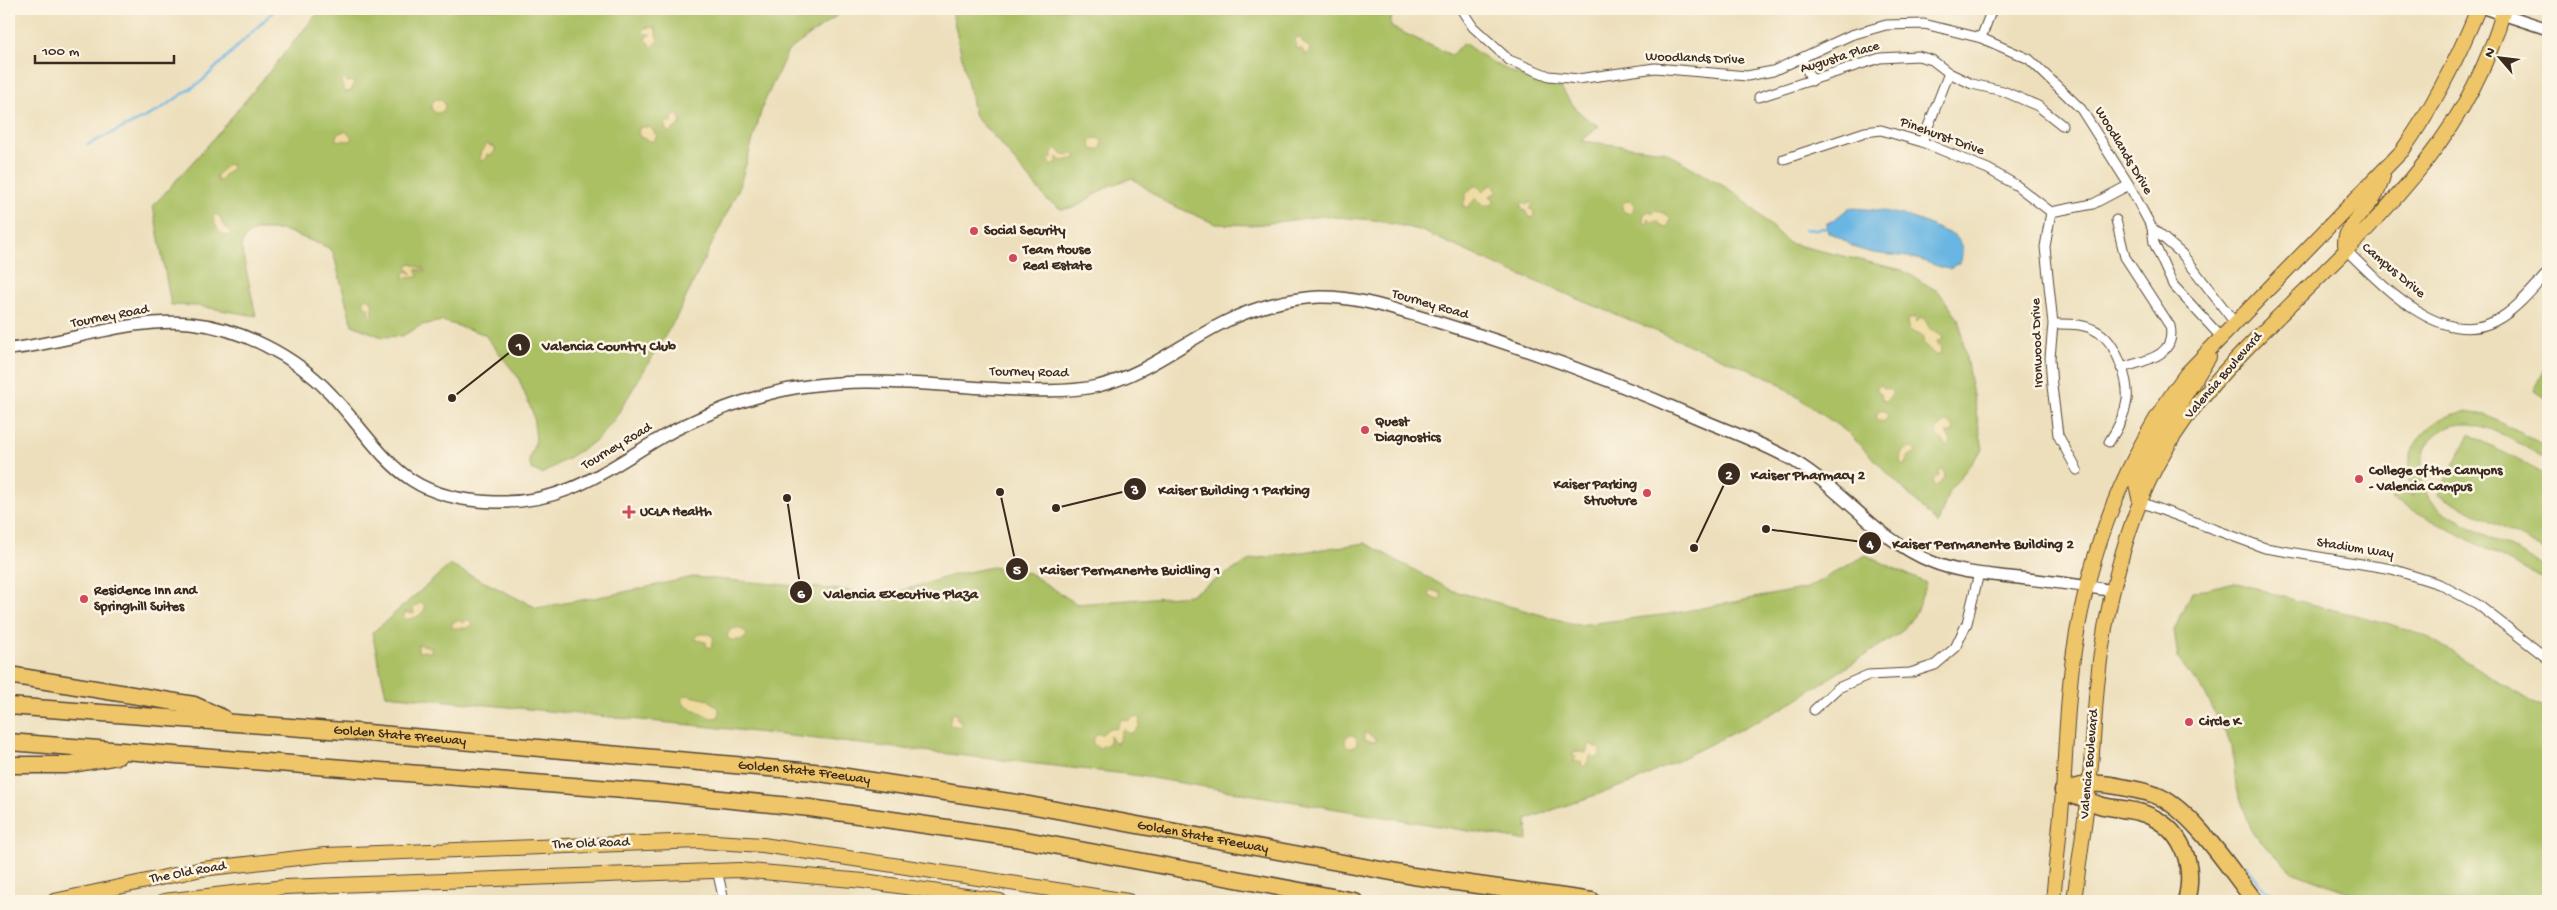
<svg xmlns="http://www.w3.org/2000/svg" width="2557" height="910" font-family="'Gochi Hand',sans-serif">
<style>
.green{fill:#aac064;stroke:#727541}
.sand{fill:#eeda9e;stroke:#94825e}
.water{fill:#69b6e3;stroke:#527080}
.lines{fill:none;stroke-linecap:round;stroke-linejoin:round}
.stream{stroke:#69b6e3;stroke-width:2.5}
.minor-casing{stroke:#564536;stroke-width:11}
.tertiary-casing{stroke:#564536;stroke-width:14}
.primary-casing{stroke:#564536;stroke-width:16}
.motorway-casing{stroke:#564536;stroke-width:19}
.minor{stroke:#fff;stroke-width:9}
.tertiary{stroke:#fff;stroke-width:11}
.primary{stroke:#eec569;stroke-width:14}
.motorway{stroke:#eec569;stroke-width:16}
.poi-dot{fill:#d1495b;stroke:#fcf5e5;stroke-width:2}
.labels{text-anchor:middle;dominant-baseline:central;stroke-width:5;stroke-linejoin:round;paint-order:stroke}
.street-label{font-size:14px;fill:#3b2a1e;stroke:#fcf5e5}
.poi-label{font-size:14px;font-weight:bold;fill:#3b2a1e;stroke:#fcf5e5;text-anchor:start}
.leader{fill:none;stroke:#3b2a1e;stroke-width:2}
.callout-dot{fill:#3b2a1e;stroke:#fcf5e5;stroke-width:2}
.mark-label{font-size:15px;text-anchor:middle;font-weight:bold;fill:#fff}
.callout-label{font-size:15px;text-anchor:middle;font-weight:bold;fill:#3b2a1e;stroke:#fcf5e5;stroke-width:5;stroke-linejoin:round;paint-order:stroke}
</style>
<rect width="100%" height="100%" fill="#fcf5e5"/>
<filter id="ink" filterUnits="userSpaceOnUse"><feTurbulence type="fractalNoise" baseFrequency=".02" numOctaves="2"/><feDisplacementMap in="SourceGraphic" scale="10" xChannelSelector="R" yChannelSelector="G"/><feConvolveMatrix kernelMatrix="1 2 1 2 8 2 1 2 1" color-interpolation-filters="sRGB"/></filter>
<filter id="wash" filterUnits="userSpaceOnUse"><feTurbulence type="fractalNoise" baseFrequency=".0096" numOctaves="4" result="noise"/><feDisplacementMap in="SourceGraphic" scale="20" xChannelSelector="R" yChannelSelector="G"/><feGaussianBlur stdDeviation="1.12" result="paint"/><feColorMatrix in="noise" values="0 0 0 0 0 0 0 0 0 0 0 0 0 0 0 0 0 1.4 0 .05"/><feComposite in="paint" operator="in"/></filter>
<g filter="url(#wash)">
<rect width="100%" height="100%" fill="#eddfbc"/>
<path class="green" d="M321,9H846L788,51L763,105L739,188L677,316L614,420L597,440L542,474L531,469L529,459L536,440L533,414L518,377L484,334L442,321L422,325L402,336L382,337L352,325L333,252L327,247L283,230H258L247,235L241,246L256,316L198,306L171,305L153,206L216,136Z
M949,9H1391V27L1451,55L1464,43C1497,68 1522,78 1561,88C1572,104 1581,118 1599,126L1582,141L1664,151L1739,195L1788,243L1902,270L1939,292L1959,320L1983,449L1949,491L1938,524L1847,432L1772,379L1503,268L1420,230L1374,220L1323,216L1254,225L1216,224L1165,202L1132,178L1109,186L1074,208L1061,209L1047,200L1000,143L975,117L952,12Z
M2548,363V399L2534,391Z
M2465,412L2486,415L2548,447V460C2527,449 2492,424 2468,424C2417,423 2404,486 2445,513L2548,568V582L2392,499L2398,488L2413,496C2398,455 2423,417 2465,412Z
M2469,434L2548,476V552L2438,494Z
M1365,543L1451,590L1578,625L1670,614L1807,588L1866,555L1926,583L1916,613L1901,632L1783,708L1636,781L1527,819L1528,841L1134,775L711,727L386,695L372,633L450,565L537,608L615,594L693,577L891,594L953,575L992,567L1029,573L1077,604L1190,595L1252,559Z
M2235,582L2294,600L2387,623L2430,638L2533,703L2548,708V901H2371L2292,871L2253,834L2236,786L2232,746L2203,690L2178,659L2174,630L2192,592Z
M730,897L731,901H663Z"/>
<path class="sand" d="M655,27L658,41L651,49L650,43L645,38L651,34H645L642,31L645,28Z
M1300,37L1304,44L1310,47L1309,52L1305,55L1302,49H1296L1295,38Z
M345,78L347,82L350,81L354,83L351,91L345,92L341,82Z
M431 106a7 7 0 1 1 14 0a7 7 0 1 1-14 0Z
M676,115L679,116L681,123L669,133L665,128V124L669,121L672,123V117Z
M640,127H650L657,136L653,142L640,137L638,132Z
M345,131L352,138L350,141L335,140L337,134Z
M1090 144a6 6 0 1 1 12 0a6 6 0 1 1-12 0Z
M487,144L495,148V151L491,155L487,154L486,159L481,162L480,153Z
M1057,148L1063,155L1075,154L1077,158L1061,161L1057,156V163L1051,166L1049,160L1053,156L1051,154Z
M227,164L231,165L232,169L224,175L222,180L218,181L216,177Z
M1490,185L1495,186L1496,193L1489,196L1495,200L1492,205H1483L1476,198L1468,207H1463L1466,194L1474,186H1478L1483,192Z
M1622 207a6 6 0 1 1 12 0a6 6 0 1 1-12 0Z
M1523,202L1526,205L1531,202L1533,204L1529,209L1534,211L1533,218L1529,217L1525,210H1522L1521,204Z
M1656,210L1667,215L1671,220L1667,228L1662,227L1658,221L1652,222L1649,219L1647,224L1643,223L1644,214L1649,211L1653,213Z
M216,214L220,217L223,225L231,232L229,236C220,236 215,226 213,217Z
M409,263L424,269L425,271L416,269L418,277L403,278L406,271L413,274L407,268Z
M366,297L372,301L373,314L372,317L368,314L369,309L363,304Z
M1914,317L1917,322L1920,318H1924L1930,329L1942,336L1943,339L1936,342L1942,347L1940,355H1935L1924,344L1922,335C1913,333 1907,331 1907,320Z
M1882,385L1884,388L1892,390V395L1886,401L1882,400L1881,394L1876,390L1878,386Z
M1876.5 416a5.5 5.5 0 1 1 11 0a5.5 5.5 0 1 1-11 0Z
M1944,422L1949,423L1954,429L1952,433H1946L1951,441L1946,447L1943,440L1937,437L1936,429Z
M1908,448L1915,449L1916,453L1908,457L1904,466L1900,463L1901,454Z
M1943,470L1945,476L1936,487L1933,486V479L1939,476V471Z
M1431,590L1441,593V599L1438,600L1429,596Z
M420,603L424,604L425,609C420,617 412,620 403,619L405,612L414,614L413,607Z
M467,619L473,623L468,628H451L453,622L458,620L464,623Z
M737,628L745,631L747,635L743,640H729L727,635L731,629Z
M700,634H708L714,637L711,648L706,646V642L696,640V636Z
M418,644L431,647V653L425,651L418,652Z
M687,695L709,700L719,709V717L711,718L683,704L682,698Z
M952,713L958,715L956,718L960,720L961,727L949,725Z
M1135,716L1140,719L1139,727L1130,734L1123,729L1118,742L1115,743L1110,736L1108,744L1099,748L1092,743L1096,734H1102L1109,728L1116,729L1121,719L1128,721Z
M1364,732L1378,740L1374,742L1364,739Z
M1345 741a6 6 0 1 1 12 0a6 6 0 1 1-12 0Z
M1590,744L1600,749V756L1595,758L1591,755L1585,767L1582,766L1581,761L1573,762L1576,757L1572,755L1574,751L1586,753Z"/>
<path class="water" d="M1851,208C1887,210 1908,214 1941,230C1946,232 1954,235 1958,239C1964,244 1962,254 1961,261L1951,269C1939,268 1929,262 1917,259C1898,254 1877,256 1859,249C1847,245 1841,235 1828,233L1827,223C1837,220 1841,212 1851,208Z"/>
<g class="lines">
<path class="stream" d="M87,145L156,112L202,81L276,9
M1804,230L1827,228
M2245,864L2264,889L2296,901"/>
</g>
</g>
<g filter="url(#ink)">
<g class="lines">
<g class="minor-casing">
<path id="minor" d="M1461,9L1473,27L1509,60L1549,76L1578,79L1655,68L1747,76L1773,71L1851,35L1886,25L1924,24L1981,38L2029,59L2081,109L2129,185L2152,228L2154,243L2173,285L2221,337
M1981,38L1992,9
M1802,59L1812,81
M1759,97L1880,58L1918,56L1932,60L1949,73L1972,84L2003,91L2038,106L2062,125
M1922,142L1949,73
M1784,159L1865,132L1881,130L1922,142L1988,169L2016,185L2051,212
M2051,212L2045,247L2053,324L2050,358L2052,386L2058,435L2077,470
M2051,212L2093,204L2129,185
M2116,220L2125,257L2170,326C2177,357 2143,361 2121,368
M2152,228L2182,254L2235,323
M2346,250C2381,284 2441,349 2495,321C2515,311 2533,289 2548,272
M2053,324C2069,324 2084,323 2098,332C2116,342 2129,380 2127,400C2125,415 2117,430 2109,442
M2140,502L2265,548L2392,569L2439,584L2477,604L2548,659
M1814,710L1838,688L1868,675L1910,673L1935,665L1955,648L1967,623L1979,573
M717,870L724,901"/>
</g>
<g class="tertiary-casing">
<path id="tertiary" d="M2487,9L2548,29
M9,349C68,343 131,317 190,323C241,328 295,356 330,393C386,454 399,499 494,502C566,504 604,471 662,437C694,419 731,404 768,394C838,375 912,383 984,388C1022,390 1061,394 1098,386C1148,374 1185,340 1231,319C1257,307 1290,298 1319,297C1357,296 1395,310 1431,320C1523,347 1612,380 1700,419C1731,432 1765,444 1794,461C1845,492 1876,539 1932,562C1956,572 1984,574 2010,577C2044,581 2079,584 2112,591"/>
</g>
<g class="primary-casing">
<path id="primary" d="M2346,250C2340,229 2363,214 2374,198C2378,192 2381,183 2383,176
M2140,502L2136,484L2143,470L2157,440L2209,357
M54,901L202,869L325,855L699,841L763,845L1128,901
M164,901L285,887L739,870L864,881L1000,901
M2053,901C2056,865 2060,828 2063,792C2066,745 2067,698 2074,651C2089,551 2126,454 2187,373L2402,151C2434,106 2457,60 2478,9
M2074,901C2079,862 2085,823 2089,784C2093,751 2094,718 2097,686C2104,613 2126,518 2163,454C2192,403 2233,361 2275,320C2369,227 2468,142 2504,9"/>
</g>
<g class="motorway-casing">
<g id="motorway">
<path d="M9,675L194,705L223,718"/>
<path id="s1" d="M9,706L357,732L814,772L1024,804L1413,876L1592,901"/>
<path d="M9,742L663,793L810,808L1015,838L1354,901"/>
<path d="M9,765H66L118,756"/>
<path d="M2063,791C2092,782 2097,782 2127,788C2138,790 2150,792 2160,797C2195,814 2230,870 2255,901"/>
<path d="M2063,791C2076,796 2089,802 2103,806C2117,809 2131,809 2145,814C2182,828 2196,864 2186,901"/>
</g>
</g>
<use href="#minor" class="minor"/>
<use href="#tertiary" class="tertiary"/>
<use href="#primary" class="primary"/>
<use href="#motorway" class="motorway"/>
</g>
</g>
<g class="poi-dot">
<circle cx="974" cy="231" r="5"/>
<circle cx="1013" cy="258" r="5"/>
<circle cx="1365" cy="430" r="5"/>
<circle cx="2359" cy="479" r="5"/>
<circle cx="1647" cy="493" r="5"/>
<path d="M626.5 504.5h5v5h5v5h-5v5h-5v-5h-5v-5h5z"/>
<circle cx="84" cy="599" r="5"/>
<circle cx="2189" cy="722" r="5"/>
</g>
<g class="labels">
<g class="street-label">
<text transform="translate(1840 58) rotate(-17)">Augusta Place</text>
<text transform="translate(1695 59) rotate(2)">Woodlands Drive</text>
<text transform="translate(1942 137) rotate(20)">Pinehurst Drive</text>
<text transform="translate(2123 151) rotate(59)">Woodlands Drive</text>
<text transform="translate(2393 271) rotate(40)">Campus Drive</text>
<text transform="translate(1430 305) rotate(16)">Tourney Road</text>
<text transform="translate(110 317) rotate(-11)">Tourney Road</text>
<text transform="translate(2038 343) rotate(-92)">Ironwood Drive</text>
<text transform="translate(1029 373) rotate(1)">Tourney Road</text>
<text transform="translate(2224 376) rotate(-49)">Valencia Boulevard</text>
<text transform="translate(617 447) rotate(-31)">Tourney Road</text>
<text transform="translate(2355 549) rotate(9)">Stadium Way</text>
<text stroke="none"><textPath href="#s1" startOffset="392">Golden State Freeway</textPath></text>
<text transform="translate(2090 764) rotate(-85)">Valencia Boulevard</text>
<text stroke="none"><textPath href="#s1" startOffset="798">Golden State Freeway</textPath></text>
<text stroke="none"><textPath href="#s1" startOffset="1202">Golden State Freeway</textPath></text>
<text transform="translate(591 844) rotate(-2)">The Old Road</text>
<text transform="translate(188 873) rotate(-10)">The Old Road</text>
</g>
<g class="poi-label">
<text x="984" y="231">Social Security</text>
<text x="1023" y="250">Team House<tspan x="1023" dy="16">Real Estate</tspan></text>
<text x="1375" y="422">Quest<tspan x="1375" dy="16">Diagnostics</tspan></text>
<text x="2369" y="471">College of the Canyons<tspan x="2369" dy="16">- Valencia Campus</tspan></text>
<text x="1637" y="485" text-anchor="end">Kaiser Parking<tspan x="1637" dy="16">Structure</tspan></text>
<text x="640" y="512">UCLA Health</text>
<text x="94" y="591">Residence Inn and<tspan x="94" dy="16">Springhill Suites</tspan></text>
<text x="2199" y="722">Circle K</text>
</g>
</g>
<path class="leader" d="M452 398L519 345M1694 548L1729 474M1056 508L1135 489M1766 529L1870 543M1000 492L1017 569M787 498L801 592"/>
<g class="callout-dot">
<circle cx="452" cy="398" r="5"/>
<circle cx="1694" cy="548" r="5"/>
<circle cx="1056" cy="508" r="5"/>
<circle cx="1766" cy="529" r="5"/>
<circle cx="1000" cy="492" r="5"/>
<circle cx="787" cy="498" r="5"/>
<circle cx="519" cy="345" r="12"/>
<circle cx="1729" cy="474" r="12"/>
<circle cx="1135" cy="489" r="12"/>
<circle cx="1870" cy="543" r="12"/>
<circle cx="1017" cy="569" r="12"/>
<circle cx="801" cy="592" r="12"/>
</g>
<g class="mark-label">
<text x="519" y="350">1</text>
<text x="1729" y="479">2</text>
<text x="1135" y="494">3</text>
<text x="1870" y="548">4</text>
<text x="1017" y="574">5</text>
<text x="801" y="598">6</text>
</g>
<g class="callout-label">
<text x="609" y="350">Valencia Country Club</text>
<text x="1808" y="479">Kaiser Pharmacy 2</text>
<text x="1234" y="494">Kaiser Building 1 Parking</text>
<text x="1983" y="548">Kaiser Permanente Building 2</text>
<text x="1130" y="574">Kaiser Permanente Buidling 1</text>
<text x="901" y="598">Valencia Executive Plaza</text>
</g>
<rect width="2557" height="910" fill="none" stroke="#fcf5e5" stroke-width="30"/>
<g transform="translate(2500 58) rotate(298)" stroke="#fcf5e5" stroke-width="4" paint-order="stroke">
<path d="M0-4L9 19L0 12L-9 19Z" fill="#3b2a1e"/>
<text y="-8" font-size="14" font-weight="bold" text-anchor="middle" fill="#3b2a1e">N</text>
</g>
<path d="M35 55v8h139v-8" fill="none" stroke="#3b2a1e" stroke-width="2.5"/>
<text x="42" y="55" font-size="15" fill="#3b2a1e" stroke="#fcf5e5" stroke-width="4" paint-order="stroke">100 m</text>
</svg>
